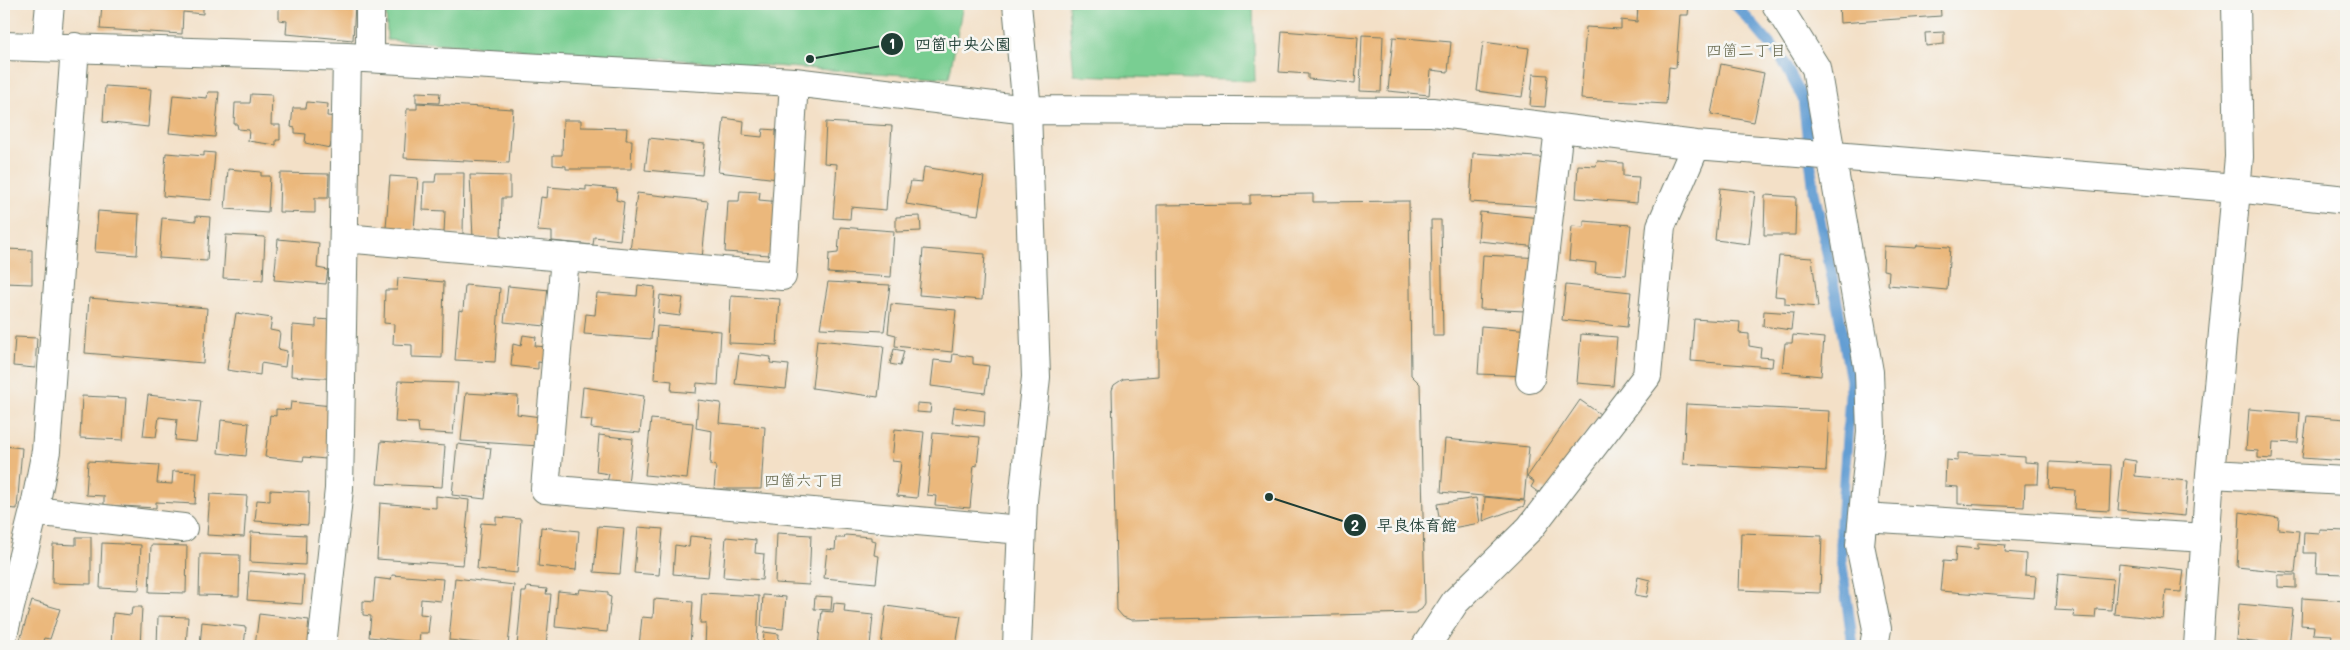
<svg xmlns="http://www.w3.org/2000/svg" width="2350" height="650" font-family="Mali,'Klee One',sans-serif">
<style>
.green{fill:#79ce92;stroke:#4c8663}
.lines{fill:none;stroke-linecap:round;stroke-linejoin:round}
.stream{stroke:#639ed3;stroke-width:11}
.building{fill:#ebb87b}
.minor-casing{stroke:#697667;stroke-width:30}
.minor{stroke:#fff;stroke-width:28}
.labels{text-anchor:middle;dominant-baseline:central;stroke-width:5;stroke-linejoin:round;paint-order:stroke}
.neighbourhood-label{font-size:16px;fill:#66684d;stroke:#f6f6f2}
.leader{fill:none;stroke:#1f3d34;stroke-width:2}
.callout-dot{fill:#1f3d34;stroke:#f6f6f2;stroke-width:2}
.mark-label{font-size:15px;text-anchor:middle;font-weight:bold;fill:#fff}
.callout-label{font-size:16px;text-anchor:middle;font-weight:bold;fill:#1f3d34;stroke:#f6f6f2;stroke-width:5;stroke-linejoin:round;paint-order:stroke}
</style>
<rect width="100%" height="100%" fill="#f6f6f2"/>
<filter id="ink" filterUnits="userSpaceOnUse"><feTurbulence type="fractalNoise" baseFrequency=".02" numOctaves="2"/><feDisplacementMap in="SourceGraphic" scale="10" xChannelSelector="R" yChannelSelector="G"/><feConvolveMatrix kernelMatrix="1 2 1 2 8 2 1 2 1" color-interpolation-filters="sRGB"/></filter>
<filter id="wash" filterUnits="userSpaceOnUse"><feTurbulence type="fractalNoise" baseFrequency=".0096" numOctaves="4" result="noise"/><feDisplacementMap in="SourceGraphic" scale="20" xChannelSelector="R" yChannelSelector="G"/><feGaussianBlur stdDeviation="1.12" result="paint"/><feColorMatrix in="noise" values="0 0 0 0 0 0 0 0 0 0 0 0 0 0 0 0 0 1.4 0 .05"/><feComposite in="paint" operator="in"/></filter>
<g filter="url(#wash)">
<rect width="100%" height="100%" fill="#f3e0c7"/>
<path class="green" d="M386,4H963L949,78L387,40Z
M1068,4H1253L1255,81L1074,75Z"/>
<g class="lines">
<path class="stream" d="M1735,4L1781,57L1803,99L1814,192L1835,291L1851,381L1841,523V559L1853,646"/>
</g>
<g id="blocks">
<path class="building" d="M102,4H203V14L183,12L182,34L100,29Z
M279,4H355L353,40L286,34L287,21L279,20Z
M1638,4H1689L1688,15H1680L1676,68L1669,67L1666,104L1581,99L1586,27L1621,29V20L1637,22Z
M1839,4H1940L1941,16L1840,23Z
M1282,31L1358,37L1355,83L1308,79V74L1279,72Z
M1944,32V44L1926,46L1925,33Z
M1362,35L1383,36L1381,92L1360,91Z
M1393,37L1451,42L1448,72L1431,70L1429,95L1388,91Z
M1483,42L1529,48L1522,97L1477,91Z
M1721,64L1764,73L1754,122L1711,114Z
M1533,74L1548,75L1545,107L1530,106Z
M105,86L151,89L148,127L103,122Z
M208,92H219L215,137L169,133L173,95L207,98Z
M416,92L440,93L439,103L416,102Z
M251,94L272,95L271,125H280V140H276V145L248,141L249,130L238,129L237,124H234L235,103H250Z
M307,102L328,104L327,116L339,117L337,143H331L330,148L305,143L306,134L295,133V128L291,127L293,108H306Z
M417,103L513,109L509,163L404,158L407,109H417Z
M724,118L744,121L743,135L762,137L763,129L776,130V139L783,140L778,179L718,172Z
M563,120H581V127L627,128L626,140H632L631,169H566V166L553,165V155H562Z
M826,122L892,126L886,210L851,207L850,219L833,218L837,164L824,163Z
M649,138L705,144L702,175L645,170Z
M204,152L215,153L211,200L163,196L166,153L204,156Z
M1473,153L1552,158L1549,207L1470,202Z
M1597,161L1623,163V176L1639,177L1637,203L1576,198L1578,165L1596,166Z
M924,167L984,177L978,215L906,204L911,181L922,182Z
M228,169L261,172V176H270L268,212L225,209Z
M280,173L329,174L328,198H315V213L279,212Z
M436,173H464L463,234L444,233L445,211L423,210L424,182H435Z
M470,175L510,176V198H502L501,238H473Z
M390,176L418,178L414,230L386,228Z
M586,186L617,189L616,200L624,202L620,240L594,237L593,245L552,241V232L537,231L541,197L547,198L548,187L586,190Z
M1720,188L1755,192L1749,244L1715,240Z
M740,191L760,192L759,200L781,202L770,255L725,252L728,201H739Z
M637,193L708,201L702,258L630,251Z
M1313,194V202L1409,201L1411,375L1420,384L1425,603L1422,609L1415,613L1131,620L1123,617L1117,610L1112,390L1114,385L1123,379L1158,376L1157,205L1250,204V195Z
M1765,195L1796,197L1795,235H1764Z
M98,211L139,214L137,255L95,252Z
M1480,212L1541,218L1539,247L1478,241Z
M196,216L210,217L207,261L159,258L162,218L196,221Z
M920,216L921,231L896,232V217Z
M1431,220H1441L1443,336H1433Z
M1584,221L1631,225L1626,275L1595,273L1596,263L1569,260L1572,226L1584,227Z
M840,227L894,231L891,277L828,273L829,254L838,253Z
M226,235L265,237L263,280L223,278Z
M278,239L319,243L317,268L328,270L326,284L274,280Z
M1917,245L1950,247L1947,290L1888,285L1889,271L1883,270L1884,246L1916,248Z
M4,249L32,250V284L4,283Z
M923,249L985,254L982,300L919,295Z
M1483,255L1542,258L1526,311L1480,309Z
M1779,256L1812,258L1818,307L1785,304V297L1775,296Z
M398,278L444,282L442,358L412,357V345L393,344L394,324L384,323L385,290H397Z
M828,282L890,285L884,331L820,328Z
M465,285L500,288L495,362L455,360L459,310L463,311Z
M638,285L655,287L651,339L584,334L586,314L595,315L597,293L637,296Z
M1566,285L1631,292L1627,327L1562,320Z
M508,286L560,291L556,327L504,322Z
M660,295L683,298L680,316L658,313Z
M731,296L780,299L777,345L729,343Z
M89,298L207,308L203,363L85,353Z
M891,304L956,310L952,352L895,346L896,335L888,333Z
M1764,311L1793,313L1791,330L1763,326Z
M236,313L272,318L270,330L280,332L278,349L287,351L285,367L261,363L260,375L227,370Z
M316,319L331,320L339,379L291,376L293,325L316,327Z
M1694,319L1740,322L1739,333L1749,334V346L1761,348L1760,357L1773,358L1772,367L1691,361Z
M657,326L721,331L718,385L697,383L696,393L671,391L672,381L654,379Z
M1481,326L1532,330L1529,376L1478,374Z
M1581,334L1617,337L1613,386L1577,383Z
M523,335L536,337L535,346L548,347L546,363L538,362V369L511,366L513,344L521,346Z
M1793,335L1824,338L1821,376L1782,372L1785,343H1792Z
M15,337L37,338L35,368L13,366Z
M817,340L884,346L878,397L812,388Z
M894,349L904,351L900,366L890,364Z
M739,353L771,357L770,363L789,365L786,389L735,384Z
M953,354L973,357V364L989,366L985,393L931,386L934,360L952,362Z
M398,381L458,383L453,434L419,432L418,423L395,422Z
M583,387L644,396L640,433L591,428L592,420L580,419Z
M466,393L518,396L517,414L541,417L539,446L461,441Z
M148,395L201,401L196,442L175,440L177,419L159,417L156,437L143,436Z
M82,396L126,398L123,440L80,438Z
M698,400L721,403L719,423L765,427L761,489H714L716,466L710,465L712,431L696,428Z
M1580,400L1600,414L1547,491L1542,488L1539,493L1531,487L1534,482L1527,477Z
M291,402L332,406L326,459L304,457L303,461L265,457L270,415L276,416V409L290,410Z
M917,403L931,404L930,413L917,412Z
M1686,404L1829,411L1826,471L1683,464Z
M954,407L985,411L984,426L952,423Z
M2249,409L2300,413L2298,443L2273,442L2272,459L2258,458V451L2246,450Z
M2307,416L2346,419V461L2302,458Z
M651,419L693,423L687,479L645,475Z
M221,420L249,423L246,456L218,453Z
M895,429L924,432L917,498L897,496L901,462L892,461Z
M933,433L980,437L977,466L974,465L970,508L935,505L936,496L927,495Z
M599,435L633,439L628,484L607,482L609,474L596,472Z
M1445,439L1529,447L1524,500L1441,492Z
M381,441L445,446L442,487L377,484Z
M457,444L491,448L485,499L452,495Z
M4,446L22,448L17,509L4,508Z
M1958,453L2025,457V462L2039,463L2038,484H2025L2024,507L1958,504V487L1945,486L1946,460L1958,461Z
M2123,459L2136,461L2135,476L2188,481L2185,516L2118,510Z
M88,461L159,465L157,483L172,484L173,471L197,472L195,504L156,502V508L104,505V496L86,495Z
M2050,462L2111,465L2109,511L2074,509L2075,490L2049,488Z
M270,490L309,492L308,525L255,521L257,500L270,501Z
M210,494L247,496L244,537L207,535Z
M436,496L469,500L463,565L377,559L380,503L436,508Z
M1485,497L1525,501L1524,506L1483,521Z
M1476,498L1480,523L1441,530L1437,504Z
M2240,512L2279,518L2278,529L2299,531L2295,573L2237,567Z
M496,517L521,519L517,573L477,569L481,523L496,524Z
M598,526L624,528L620,574L594,572Z
M541,527L579,531L576,570L538,566Z
M638,527L663,529L659,575L634,573Z
M2320,530L2346,531V574L2316,573L2317,553H2303L2304,532L2320,533Z
M251,532L306,535L305,565L250,562Z
M777,533L811,535L809,585L775,583Z
M1741,533L1822,536L1820,593L1739,590Z
M845,535L871,537V540L876,541L874,555L879,556L876,583L824,578L827,549L835,550L836,538H844Z
M690,536L712,538L708,577L673,574L675,545L689,547Z
M76,537H91V584L52,583L53,544L76,545Z
M726,537L756,540L755,553L764,554L762,580L723,577Z
M102,543L141,545L139,590L100,588Z
M1978,543L2006,545L2005,552L2026,554L2025,575L2036,576L2034,598L1940,591L1943,561L1955,562L1956,547L1978,549Z
M151,545L187,546L186,593L149,592Z
M200,554L240,555L239,596L199,595Z
M2119,563L2184,570L2181,592L2166,591L2163,619L2114,614Z
M249,571L304,575L302,604L247,600Z
M2058,574L2113,579L2111,610L2096,609L2095,618L2073,617L2074,611L2055,610Z
M392,575L443,579L441,601L421,599L420,614L430,615L428,633H420L419,642L369,637L371,616L363,615V601L373,602L375,578L391,580Z
M2278,575H2296V588L2278,587Z
M1638,577L1650,580L1647,597L1635,595Z
M455,578L514,585L508,646L449,640Z
M527,587L547,589L546,594H551L546,646H517L522,592H526Z
M580,589L608,592V596L611,597L607,632L555,627L558,591L579,593Z
M702,593L759,596L757,646H705L706,623H700Z
M763,595L786,597L783,629L761,627Z
M815,596L832,597L831,610L814,609Z
M2302,598L2346,601V641L2331,640L2332,635L2313,634L2314,626L2301,625Z
M654,599L693,602L690,646H639L642,617L653,618Z
M32,601L60,609L50,639L44,638L41,646H28L19,643Z
M834,603L845,604L844,612L873,615L870,646H818L822,611L833,612Z
M2239,604L2293,609L2289,646L2236,640Z
M886,606L961,616L956,646H881Z
M132,607H142L140,646H111L113,613L131,615Z
M259,614L309,620L308,629L314,630L312,646H255Z
M158,616L188,617L186,646H157Z
M202,622L246,627L244,646H200Z
M764,632L779,634L778,646H763Z"/>
</g>
</g>
<g filter="url(#ink)">
<use href="#blocks" fill-opacity="0" stroke="#697667" stroke-width="1"/>
<g class="lines">
<g class="minor-casing">
<path id="minor" d="M1776,4L1816,68L1869,372L1871,432L1860,545L1877,629L1874,646
M4,46L347,57L794,82L1027,110L1432,112L1696,145L2236,188L2346,200
M46,47L50,4
M370,58V4
M344,238L782,276L794,82
M565,257L545,489L1022,530
M1530,379L1559,128
M2210,474L2346,481
M34,511L183,528
M1863,517L2206,538
M4,631L34,511L46,451L75,47
M322,646L339,489L347,57
M1017,646L1023,501L1036,377L1027,110L1017,4
M1426,646L1455,602L1530,528L1647,376L1661,226L1696,145
M2198,646L2210,474L2239,157L2236,4"/>
</g>
<use href="#minor" class="minor"/>
</g>
</g>
<g class="labels">
<g class="neighbourhood-label">
<text x="1746" y="49">四箇二丁目</text>
<text x="804" y="479">四箇六丁目</text>
</g>
</g>
<path class="leader" d="M810 59L892 44M1269 497L1355 525"/>
<g class="callout-dot">
<circle cx="810" cy="59" r="5"/>
<circle cx="1269" cy="497" r="5"/>
<circle cx="892" cy="44" r="12"/>
<circle cx="1355" cy="525" r="12"/>
</g>
<g class="mark-label">
<text x="892" y="49">1</text>
<text x="1355" y="531">2</text>
</g>
<g class="callout-label">
<text x="963" y="50">四箇中央公園</text>
<text x="1417" y="531">早良体育館</text>
</g>
<rect width="2350" height="650" fill="none" stroke="#f6f6f2" stroke-width="20"/>
</svg>
